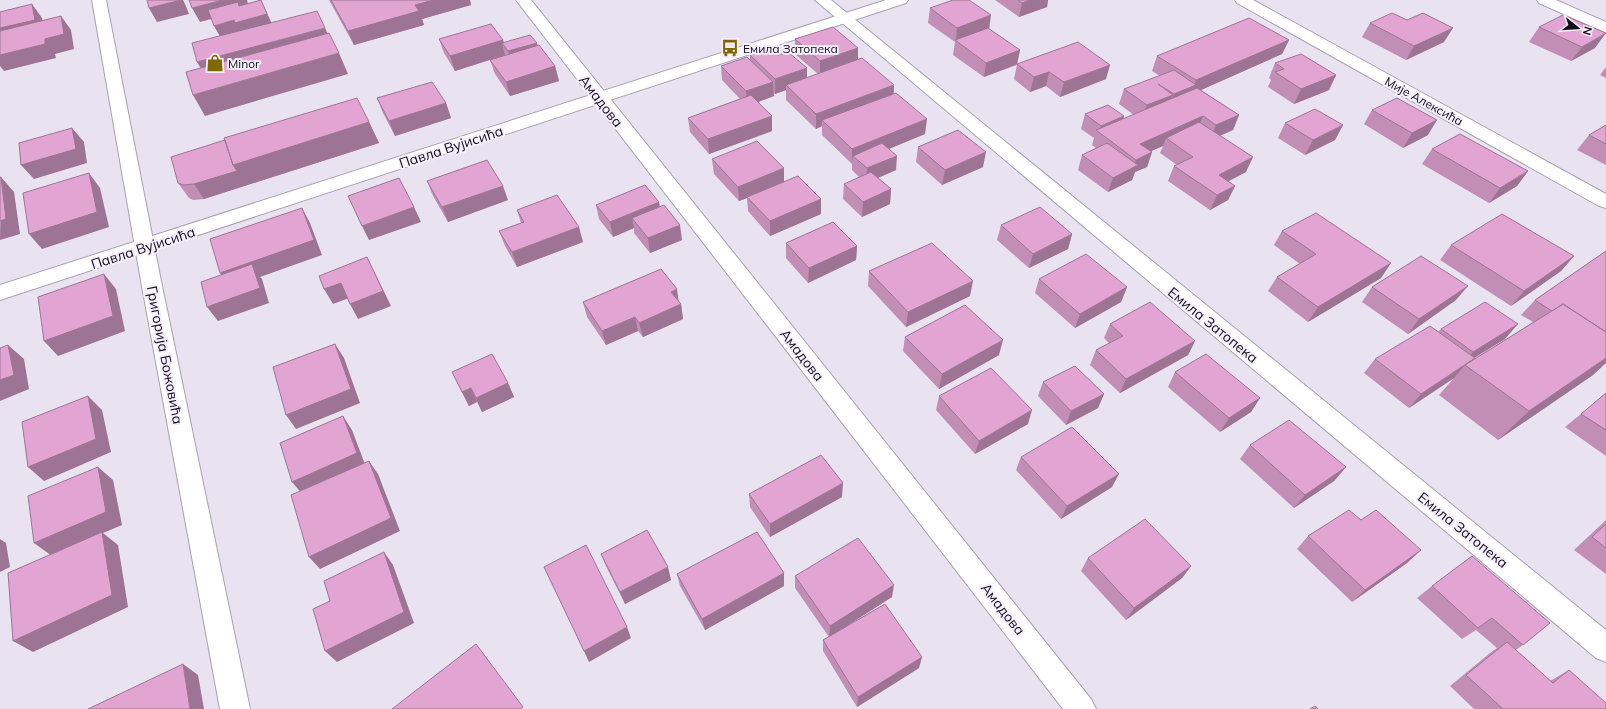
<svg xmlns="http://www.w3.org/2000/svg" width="1606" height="709" font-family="Mulish,sans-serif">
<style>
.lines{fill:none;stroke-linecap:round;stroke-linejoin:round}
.minor-casing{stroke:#a8a1b0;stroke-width:2}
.tertiary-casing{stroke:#a8a1b0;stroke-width:2}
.minor{fill:#fff;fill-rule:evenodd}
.tertiary{fill:#fff;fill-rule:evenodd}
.wall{fill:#c28eb5}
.shaded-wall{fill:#9e7494}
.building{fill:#e2a5d3;stroke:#9e7494}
.labels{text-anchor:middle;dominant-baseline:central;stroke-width:4;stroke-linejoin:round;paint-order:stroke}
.far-poi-label{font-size:12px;fill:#110f14;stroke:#f6efff;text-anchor:start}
.far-street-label{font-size:12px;fill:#110f14;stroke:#f6efff}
.street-label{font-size:14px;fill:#110f14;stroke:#f6efff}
</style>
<rect width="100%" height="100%" fill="#e9e2f1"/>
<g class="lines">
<g class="minor-casing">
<path id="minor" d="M92,0H106L161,281L250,709H220L141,281Z
M516,0H531L1091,699L1096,709H1063Z
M815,0H831L1606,630V662L1596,658Z
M1235,0H1253L1606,194V208L1599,206L1237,3Z
M1537,0H1556L1606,22V33L1539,3Z"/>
</g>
<g class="tertiary-casing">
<path id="tertiary" d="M886,0H908L906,3L0,300V285Z"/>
</g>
<use href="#minor" class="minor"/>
<use href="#tertiary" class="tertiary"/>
</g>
<path class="wall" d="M329,0H470L471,5L422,19L424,25L354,45Z
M995,0H1048L1047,7L1019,17Z
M930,8L989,29L1020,50L1017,64L1106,79L1060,97L1046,86L1030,92L1014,79L1017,65L984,77L953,55L955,42L928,23Z
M1370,23L1444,42L1406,60L1362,37Z
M1539,27L1595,48L1571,61L1529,42Z
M439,39L503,40L504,43L538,46L555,66L559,81L510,96L495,74L490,60L505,55L455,71L444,53Z
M795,39L858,48V60L894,85V94L925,134L889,149L896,170L878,178L891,189L890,204L862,217L843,199L844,184L859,177L852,170V163V164L822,135V126L816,129L786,100V90L775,94L773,92L774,96L758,102L772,131L709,154L690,132L688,118L740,99L722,80L721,66L750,60V55L807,78L818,74L795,54Z
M1289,40L1282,54L1201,90L1239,115L1233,130L1220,136L1246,172L1228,181L1235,186L1228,200L1210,210L1168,181L1174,166L1177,165L1160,153L1163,146L1151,151L1152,152L1147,167L1135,172L1132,180L1108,192L1078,170L1082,155L1096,148L1092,145L1094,138L1081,129L1085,114L1124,116L1123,119L1134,115L1119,104L1124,89L1160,76L1152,71L1157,56Z
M1275,63L1336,75L1329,90L1294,104L1268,87L1271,80L1269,78Z
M1606,67V78L1600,75Z
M377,98L446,103L451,118L395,136L383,113Z
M1372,110L1428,135L1403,148L1364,124Z
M369,122L379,143L204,199L193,200L189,198L178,183Z
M1285,123L1343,125L1335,140L1305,155L1278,138Z
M1606,125V165L1577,150L1589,135Z
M918,147L983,167L942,185L916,162Z
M1432,149L1528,171L1517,186L1489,203L1422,164Z
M712,159L784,181L821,214L770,236L748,211L747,198L739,201L714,174Z
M427,181L508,200L448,222L433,196Z
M596,205L660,207L682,240L650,253L634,233V228L613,237L599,219Z
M517,210L583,242L517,267L505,246L499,231L521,223Z
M1001,225L1072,234L1068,249L1029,268L997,240Z
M1282,231L1381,278L1308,322L1268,291L1277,277L1300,264L1274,245Z
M786,243L857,246L856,260L808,283L786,258Z
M1451,245L1574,256L1561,271L1511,306L1440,260Z
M1606,251L1593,375L1498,440L1439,395L1454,378L1409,408L1364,373L1375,359L1438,332L1441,329L1505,339L1475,358L1474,360L1533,322L1521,315L1535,300Z
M869,271L970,296L906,327L868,286Z
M1039,279L1127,287L1121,302L1075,328L1035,293Z
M1372,287L1456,300L1408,334L1362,302Z
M583,302L679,303L681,304L683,319L643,337L638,331L606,345L587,317Z
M1110,324L1195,341L1188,355L1120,393L1090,365L1096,350L1109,343L1104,338Z
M905,337L999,355L939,389L903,351Z
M452,372L508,383L514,397L482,412L477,402L469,406Z
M1175,372L1260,398L1251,412L1220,432L1168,387Z
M1043,382L1104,394L1098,408L1066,425L1038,396Z
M1606,393V456L1565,427L1581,414Z
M939,396L1028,424L975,454L936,410Z
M1250,445L1346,467L1334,481L1294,508L1240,459Z
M1021,457L1112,487L1061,519L1016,470Z
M749,494L842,497L770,537L750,507Z
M1361,520L1421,550L1407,563L1352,602L1297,549L1308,536Z
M1606,520V574L1574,550Z
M601,554L671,580L625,604L606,566Z
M1472,556L1523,645L1516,650L1550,681L1569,670L1606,709H1474L1450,686L1490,653L1497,648L1476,630L1462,639L1417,598L1432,586Z
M1088,558L1191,566L1182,578L1126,620L1081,571Z
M677,574L784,586L705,630L680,586Z
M795,576L892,597L844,628L919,668L857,707L823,651V640L829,637L795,588Z"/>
<path class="shaded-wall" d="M181,0H183L185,4L189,14L157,22L149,8Z
M223,0H247L248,4L261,0L274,28L242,37L235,23L241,11L200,22L192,8Z
M434,0H470L471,5L422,19L424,25L354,45L348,31L415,5Z
M1030,0H1048L1047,7L1019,17L1022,3Z
M32,4L42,18L45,34L0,46V28Z
M991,15L989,30L956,40L957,28Z
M61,16L71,30L74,49L55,54L56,58L4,71L0,66V55L45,39Z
M234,20L241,35L222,40L214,26Z
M325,28L332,43L206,77L197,62Z
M1453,28L1444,42L1406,60L1414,46Z
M1606,33L1595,48L1571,61L1582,47Z
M503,40L505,47L502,43L505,55L455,71L450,56Z
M1289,40L1282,54L1192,94L1168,109L1174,94L1194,85L1196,80Z
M537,43L541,57L513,66L508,51Z
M858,48V63L820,76V61Z
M1020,50L1017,64L984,77L986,63Z
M339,53L348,74L205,116L193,95Z
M1110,65L1106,79L1060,97L1064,82Z
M555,66L559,81L510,96L506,82Z
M807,68V83L786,85V90L775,94V79Z
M1049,72L1046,86L1030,92L1034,77Z
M1336,75L1329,90L1294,104L1301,89Z
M773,82L774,96L747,106L746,91Z
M894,85L893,100L822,120V126L816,129V114Z
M1173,95L1167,110L1141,120L1147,105Z
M446,103L451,118L395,136L389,121Z
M1239,115L1233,130L1210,140L1216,125Z
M772,116V131L709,154L708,139Z
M1124,116L1120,131L1099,133L1101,126Z
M1203,116L1197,131L1166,138L1163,146L1135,158L1140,144Z
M927,119L925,134L859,161L853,156L852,163V164V149Z
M1437,120L1428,135L1403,148L1412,133Z
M369,122L379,143L204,199L194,184L233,165Z
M1343,125L1335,140L1305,155L1313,140Z
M72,128L84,142L87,163L34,179L21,165Z
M986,152L983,167L942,185L945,170Z
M1152,152L1147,167L1135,172L1132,180L1108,192L1113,178L1133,168L1136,160Z
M897,156L896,170L866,183L867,168Z
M1253,157L1246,172L1212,190L1219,175Z
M784,168V183L747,197V198L739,201L738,187Z
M1528,171L1517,186L1489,203L1500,188Z
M89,173L100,188L109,227L42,249L29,234Z
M1,177L14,192L20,234L0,240Z
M503,186L508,200L448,222L442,207Z
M1235,186L1228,200L1210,210L1217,195Z
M891,189L890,204L862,217L863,202Z
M821,199V214L770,236V221Z
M659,202L662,217L632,218L634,228L613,237L610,222Z
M414,207L421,222L369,240L362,226Z
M302,208L310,223L322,255L260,277L262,279L269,303L218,321L207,307L230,287L220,273Z
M680,225L682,240L650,253L648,238Z
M579,227L583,242L517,267L512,252Z
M1072,234L1068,249L1029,268L1033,254Z
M857,246L856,260L808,283L809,268Z
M1574,256L1561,271L1511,306L1524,291Z
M367,257L391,306L358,319L350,304Z
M1391,263L1381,278L1308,322L1318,307Z
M104,274L116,289L125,331L58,356L44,341Z
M973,281L970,296L906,327L908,312Z
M341,283L349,298L333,304L324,289Z
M1468,286L1456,300L1408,334L1419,319Z
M1127,287L1121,302L1075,328L1080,314Z
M677,289L679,304L671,292Z
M681,304L683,319L643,337L639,323Z
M635,317L638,331L606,345L602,331Z
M1518,324L1505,339L1460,366L1473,352Z
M1003,340L999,355L939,389L942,374Z
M1195,341L1188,355L1120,393L1126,379Z
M335,344L344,358L360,403L296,429L286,415Z
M8,345L24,359L29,389L0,401V380Z
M1475,358L1467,367L1465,365L1454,378L1409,408L1421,394Z
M1606,358V363L1593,375L1498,440L1529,411Z
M508,383L514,397L482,412L476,398Z
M471,388L477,402L469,406L462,392Z
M1104,394L1098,408L1066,425L1071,411Z
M88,396L102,410L111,452L44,481L28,467Z
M1260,398L1251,412L1220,432L1229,418Z
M1032,410L1028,424L975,454L979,441Z
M343,416L352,430L366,467L303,495L292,482Z
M369,461L378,474L400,531L320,569L309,557Z
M98,467L113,480L122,525L103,533L118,545L128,607L33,652L13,641L52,556L34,543Z
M1346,467L1334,481L1294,508L1305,495Z
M1119,474L1112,487L1061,519L1067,506Z
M843,483L842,497L770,537V524Z
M0,539L6,543L10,567L0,572Z
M1421,550L1407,563L1352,602L1365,590Z
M384,552L393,565L414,623L337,662L325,651Z
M1191,566L1182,578L1126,620L1134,608Z
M668,567L671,580L625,604L620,592Z
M784,573V586L705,630L702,619Z
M894,585L892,597L829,637L830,626Z
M627,627L631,638L589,662L584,651Z
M922,657L919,668L857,707L858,697Z
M183,664L198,675L204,709H190Z"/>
<path class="building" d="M147,0H181L149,8Z
M189,0H223L192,8Z
M261,0L267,14L235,23L234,20L214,26L208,10L238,2L239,6Z
M331,0H434L415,5L419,11L348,31Z
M953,0H969L991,15L957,28L930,8Z
M1018,0H1030L1022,3Z
M32,4L35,20L0,28V12Z
M317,11L325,28L197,62L192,43Z
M1392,13L1407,20L1423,13L1453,28L1414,46L1370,23Z
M1563,15L1606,33L1582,47L1539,27Z
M61,16L64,34L45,39V44L0,55V31Z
M1249,18L1289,40L1196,80L1157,56Z
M491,24L503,40L450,56L439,39Z
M833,27L858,48L820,61L795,39Z
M988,28L1020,50L986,63L955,40Z
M329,33L339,53L193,95L186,72Z
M530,35L537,43L508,51L502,43Z
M1078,42L1110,65L1064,82L1049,72L1034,77L1017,64Z
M539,45L555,66L506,82L490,60Z
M771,48L778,55L788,52L807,68L775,79L750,55Z
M1301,54L1336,75L1301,89L1275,72L1284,69L1275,63Z
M747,57L773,82L746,91L721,66Z
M862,58L894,85L816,114L786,85Z
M1174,70L1196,85L1174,94L1158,84L1173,95L1147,105L1124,89Z
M432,82L446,103L389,121L377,98Z
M1197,88L1239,115L1216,125L1203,116L1140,144L1152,152L1136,160L1096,130Z
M896,93L927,119L852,149L822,120Z
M751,95L772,116L708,139L688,118Z
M357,98L369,122L233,165L224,138Z
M1397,98L1437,120L1412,133L1372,110Z
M1108,105L1124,116L1101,126L1085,114Z
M1315,109L1343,125L1313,140L1285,123Z
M1199,122L1253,157L1219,175L1235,186L1217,195L1174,166L1193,157L1166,138Z
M1606,125V144L1589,135Z
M72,128L76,149L21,165L19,143Z
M958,130L986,152L945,170L918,147Z
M1460,134L1528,171L1500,188L1432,149Z
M225,140L233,165L237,171L194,184L183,185L178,183L171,157Z
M757,141L784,168L738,187L712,159Z
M882,143L897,156L867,168L853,156Z
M1107,143L1138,165L1113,178L1082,155Z
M487,160L503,186L442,207L427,181Z
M871,172L891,189L863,202L844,184Z
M89,173L97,212L29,234L23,193Z
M798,176L821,199L770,221L747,197Z
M0,177H1L6,219L0,221Z
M399,178L414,207L362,226L348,196Z
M645,185L659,202L610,222L596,205Z
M557,195L579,227L512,252L499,231L524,222L517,210Z
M664,205L680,225L648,238L632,218Z
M1040,207L1072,234L1033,254L1001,225Z
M302,208L314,240L220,273L210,239Z
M1316,213L1391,263L1318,307L1277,277L1316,254L1282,231Z
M1502,214L1574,256L1524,291L1451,245Z
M833,222L857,246L809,268L786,243Z
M932,243L973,281L908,312L869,271Z
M1606,251V332L1563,304L1552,311L1535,300Z
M1086,254L1127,287L1080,314L1039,279Z
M1421,256L1468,286L1419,319L1372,287Z
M367,257L383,291L350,304L341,283L324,289L319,276Z
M252,264L260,288L207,307L201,282Z
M661,269L677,289L671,292L681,304L639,323L635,317L602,331L583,302Z
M104,274L113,316L44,341L38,297Z
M1150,302L1195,341L1126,379L1096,350L1123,336L1110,324Z
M1485,302L1518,324L1473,352L1441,329Z
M1563,304L1606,332V358L1529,411L1465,365Z
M965,305L1003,340L942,374L905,337Z
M1430,326L1475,358L1421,394L1375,359Z
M335,344L351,389L286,415L273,367Z
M8,345L14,375L0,380V348Z
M492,354L508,383L476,398L471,388L462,392L452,372Z
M1206,354L1260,398L1229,418L1175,372Z
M1075,366L1104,394L1071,411L1043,382Z
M991,368L1032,410L979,441L939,396Z
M1606,393V430L1581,414Z
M88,396L96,439L28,467L22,422Z
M343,416L357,453L292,482L280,443Z
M1289,420L1346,467L1305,495L1250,445Z
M1072,427L1119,474L1067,506L1021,457Z
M821,455L843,483L770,524L749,494Z
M369,461L391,518L309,557L291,495Z
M98,467L106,512L34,543L28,496Z
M1349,510L1361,520L1376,510L1421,550L1365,590L1308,536Z
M1145,519L1191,566L1134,608L1088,558Z
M1606,524V548L1592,537Z
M647,530L668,567L620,592L601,554Z
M102,532L112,595L13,641L8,573Z
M757,532L784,573L702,619L677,574Z
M858,538L894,585L830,626L795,576Z
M586,545L627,627L584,651L544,567Z
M384,552L404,612L325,651L313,609L330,601L324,581Z
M1472,556L1550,623L1523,645L1492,618L1478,628L1432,586Z
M885,604L922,657L858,697L823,640Z
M1507,642L1553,683L1569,670L1606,703V709H1503L1466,675Z
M476,644L523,707L521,709H392Z
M183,664L190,709H88Z
M1315,706L1318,709H1310Z"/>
<defs>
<g id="bus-bare" transform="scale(1.38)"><path d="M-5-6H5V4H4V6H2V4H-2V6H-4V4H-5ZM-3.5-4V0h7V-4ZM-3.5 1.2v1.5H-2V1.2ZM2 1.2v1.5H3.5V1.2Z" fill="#806800" stroke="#f6efff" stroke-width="2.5" paint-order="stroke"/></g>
<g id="shop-bare" transform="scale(1.38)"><path d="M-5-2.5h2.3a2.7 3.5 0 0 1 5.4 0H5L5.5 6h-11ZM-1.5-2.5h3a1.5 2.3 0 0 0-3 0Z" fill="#806800" stroke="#f6efff" stroke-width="2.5" paint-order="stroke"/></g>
</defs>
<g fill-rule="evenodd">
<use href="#bus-bare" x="730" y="48"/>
<use href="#shop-bare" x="215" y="63"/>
</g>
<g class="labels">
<g class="far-poi-label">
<text x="743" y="48">Емила Затопека</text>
<text x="228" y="63">Minor</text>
</g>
<g class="far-street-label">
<text transform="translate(1424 101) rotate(29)">Мије Алексића</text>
</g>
<g class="street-label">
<text transform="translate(601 101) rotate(52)">Амадова</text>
<text transform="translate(451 147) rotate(-18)">Павла Вујисића</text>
<text transform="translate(143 248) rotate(-18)">Павла Вујисића</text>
<text transform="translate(1213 325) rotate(39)">Емила Затопека</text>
<text transform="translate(165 355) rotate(79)">Григорија Божовића</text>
<text transform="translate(802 355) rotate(52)">Амадова</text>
<text transform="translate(1463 530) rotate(39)">Емила Затопека</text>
<text transform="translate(1003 609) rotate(52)">Амадова</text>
</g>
</g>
<g transform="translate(1578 28) rotate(107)" stroke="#f6efff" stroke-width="3" paint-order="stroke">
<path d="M0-3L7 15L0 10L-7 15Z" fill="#110f14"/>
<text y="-6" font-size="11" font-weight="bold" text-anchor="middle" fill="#110f14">N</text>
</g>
</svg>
